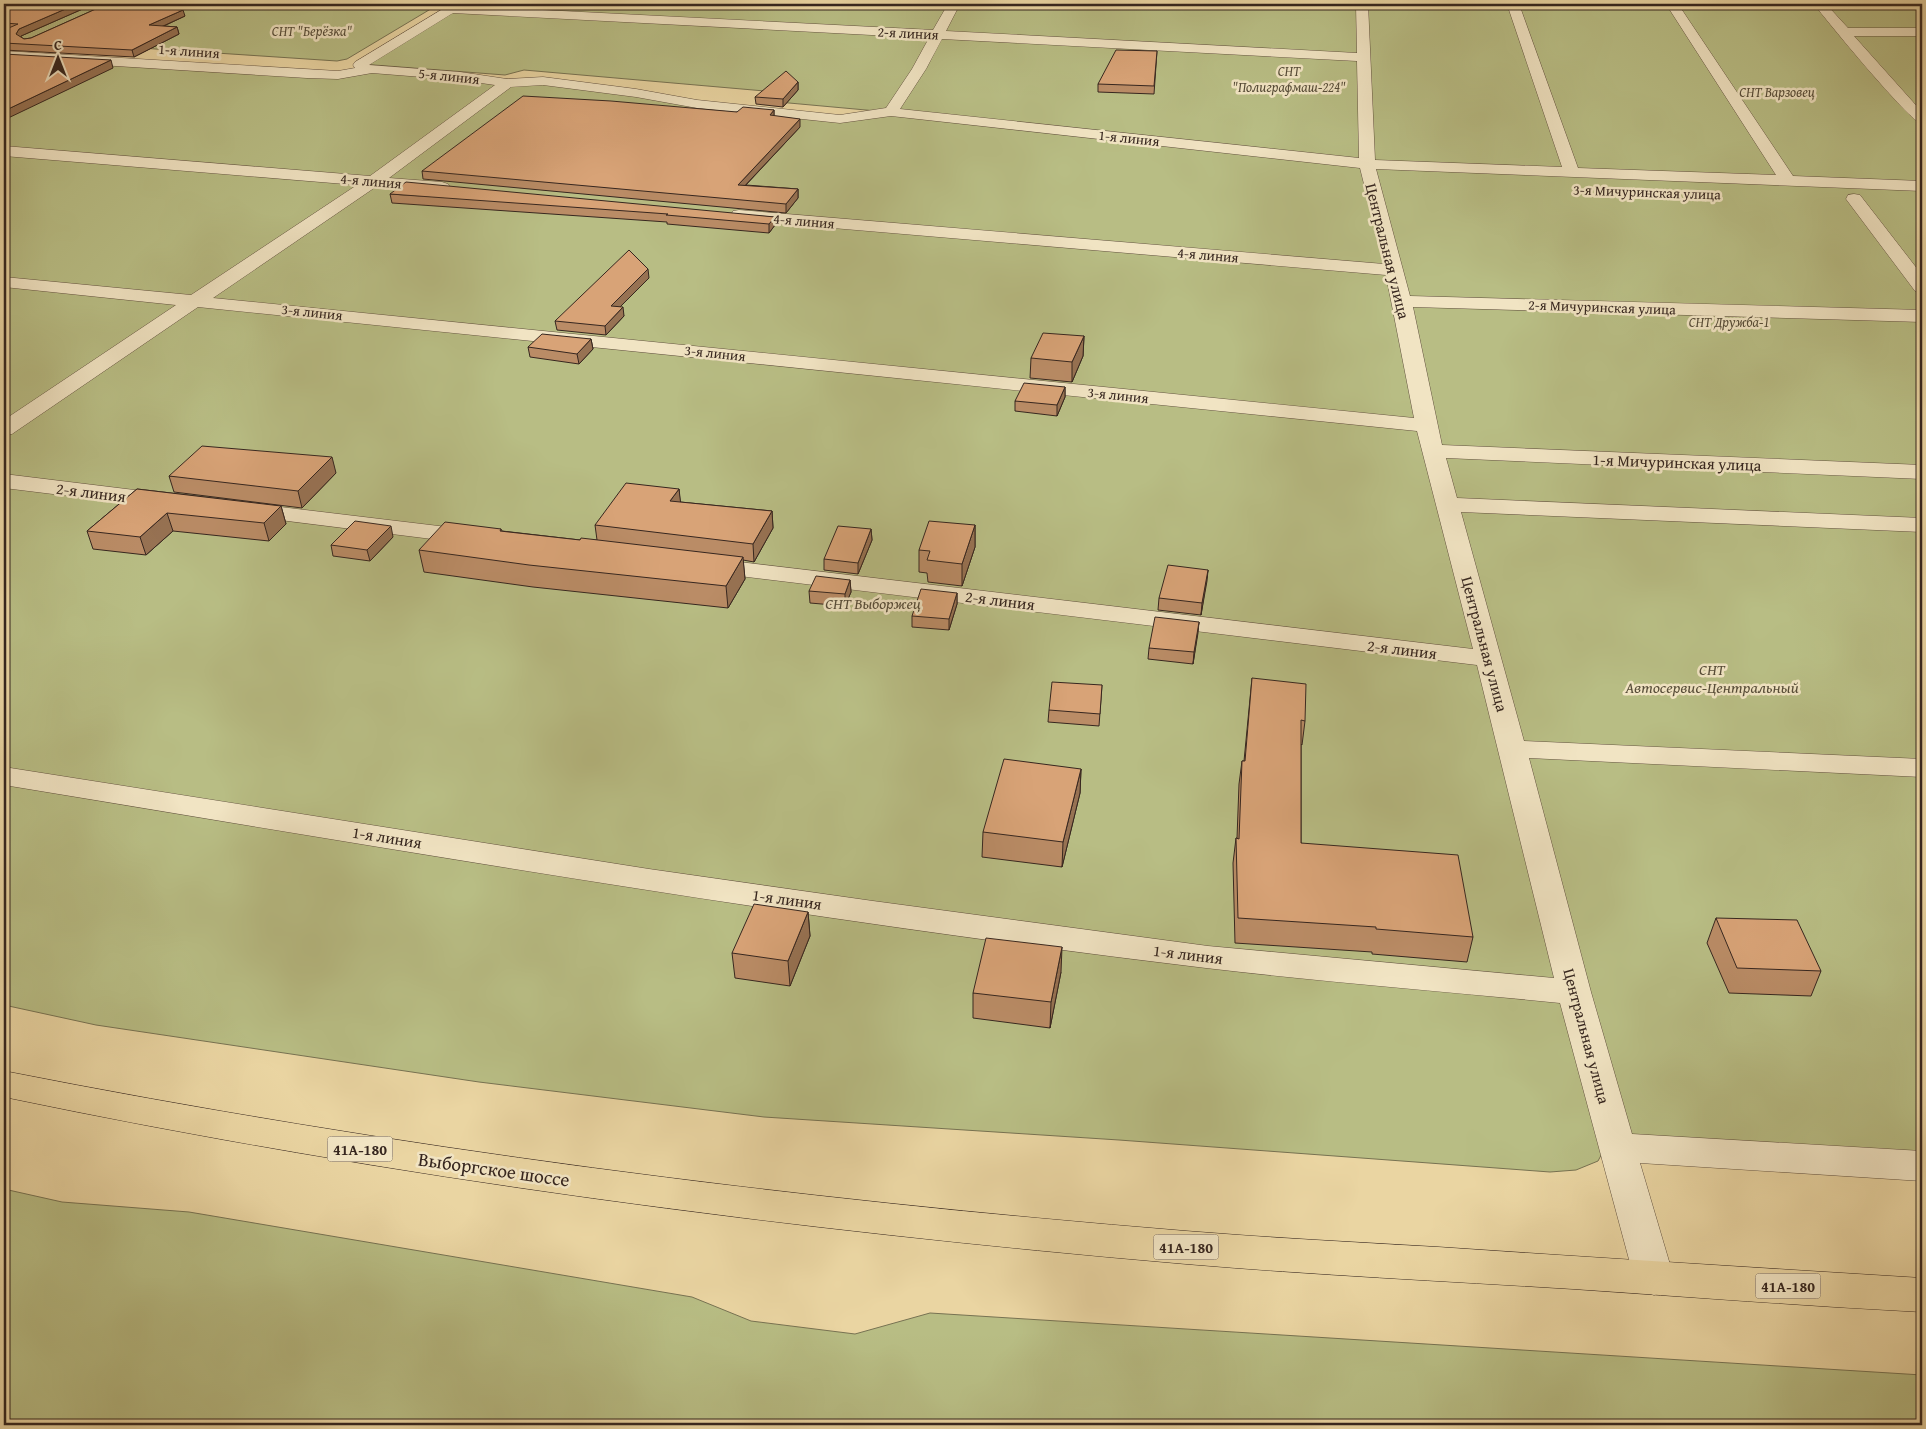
<svg xmlns="http://www.w3.org/2000/svg" width="1926" height="1429" font-family="'Gentium Book Plus',serif">
<style>
.green{fill:#b8bd84;stroke:#777252}
.lines{fill:none;stroke-linecap:round;stroke-linejoin:round}
.street-casing{stroke:#635240;stroke-width:1}
.primary-casing{stroke:#36261f;stroke-width:1}
.street{fill:#f1e4c3;fill-rule:evenodd}
.primary{fill:#ead5a2;fill-rule:evenodd}
.wall{fill:#ba8c66;stroke:#36261f}
.shaded-wall{fill:#977253;stroke:#36261f}
.building{fill:#d8a377;stroke:#36261f}
.labels{text-anchor:middle;dominant-baseline:central;stroke-width:5;stroke-linejoin:round;paint-order:stroke}
.far-park-label{font-size:14px;font-style:italic;fill:#564c38;stroke:#f1e4c3}
.far-street-label{font-size:14px;fill:#36261f;stroke:#f1e4c3}
.shield{fill:#f1e4c3;stroke:#6e5f50;stroke-width:1}
.shield-label{font-size:15px;font-weight:bold;fill:#36261f}
.street-label{font-size:16px;fill:#36261f;stroke:#f1e4c3}
.park-label{font-size:16px;font-style:italic;fill:#564c38;stroke:#f1e4c3}
.near-street-label{font-size:19px;fill:#36261f;stroke:#f1e4c3}
</style>
<rect width="100%" height="100%" fill="#ead5a2"/>
<filter id="stains"><feTurbulence type="fractalNoise" baseFrequency=".004" numOctaves="4"/><feColorMatrix values="0 0 0 0 .2 0 0 0 0 .09 0 0 0 0 .02 0 0 0 .5 -.17"/></filter>
<radialGradient id="worn" r=".72"><stop offset=".6" stop-color="#630" stop-opacity="0"/><stop offset="1" stop-color="#630" stop-opacity=".3"/></radialGradient>
<path class="green" d="M4,4H439L347,59L337,61L4,39Z
M458,4H1922V1166L1606,1146L1598,1161L1576,1170L1550,1172L1119,1140L764,1117L479,1082L96,1025L4,1005V55L338,75L365,70L535,81L840,119L877,111L778,102L776,92L524,70L505,75L361,64Z
M4,1189L62,1202L189,1212L692,1297L751,1321L855,1334L930,1313L1922,1375V1425H4Z"/>
<g class="lines">
<g class="street-casing">
<path id="street" d="M451,4H465L464,6L933,30L948,4H960L946,31L1357,53L1356,4H1368L1375,160L1562,167L1507,4H1519L1578,168L1776,175L1666,4H1678L1793,176L1922,181V191L1376,169L1410,296L1922,310V322L1413,307L1442,445L1922,465V479L1446,458L1457,498L1922,518V532L1461,512L1524,741L1922,759V777L1529,758L1591,992L1632,1134L1922,1151V1181L1640,1163L1674,1278L1668,1290L1654,1295L1640,1290L1634,1278L1560,1003C1442,991 1324,982 1206,968C804,920 404,851 4,785V767L649,869L873,901L1208,946L1554,978L1477,665L706,572L697,570L694,565L697,560L706,558L1473,649L1417,431L198,307L12,434L4,435V420L176,305L4,287V277L191,295L357,185L4,156V146L370,176L495,85L460,80L372,73L338,79L307,78L4,59V51L338,71L355,68L353,65L355,62ZM453,13L929,38L912,69L886,108L840,115L697,100L636,89L543,77L507,79L460,72L369,65ZM942,39L1357,61L1359,158L900,109L926,69ZM543,85L636,97L697,108L840,123L891,116L1360,168L1384,264L739,210L733,211L731,215L733,219L739,220L1386,275L1414,418L213,298L377,186L442,192L448,190L450,187L448,184L442,182L389,178L511,87Z
M1814,4H1826L1848,28H1922V36H1854L1922,112V124C1909,121 1826,20 1814,4Z
M1854,194L1860,195L1922,275V292L1915,291L1846,199L1848,195Z
M4,474L167,494L175,496L178,501L175,506L167,508L4,488Z
M247,503L472,530L480,532L484,537L480,542L472,544L239,515L235,510L239,505Z"/>
</g>
<g class="primary-casing">
<path id="primary" d="M4,1071C394,1148 790,1199 1186,1231C1270,1238 1354,1242 1438,1247C1599,1258 1761,1268 1922,1278V1312C1806,1306 1690,1297 1573,1289C1444,1281 1315,1275 1186,1264C791,1230 392,1178 4,1097Z"/>
</g>
<use href="#street" class="street"/>
<use href="#primary" class="primary"/>
</g>
<path class="wall" d="M4,4H94L21,36V37L24,39L31,38L107,4H138L133,6L185,16L164,26L177,27L179,34L134,57L4,50Z
M1157,51L1154,94L1098,92V84Z
M798,82V90L783,107L756,104L755,97Z
M774,110V116L800,127L746,185L798,189V198L786,213L423,179L422,171L737,112Z
M390,194L775,217V225L769,233L667,224V222L392,203Z
M649,278L620,307L624,316L606,335L557,330L555,321Z
M1084,336L1083,356L1072,382L1030,378L1031,358Z
M591,339L593,349L579,364L530,357L528,347Z
M1065,387V397L1057,416L1015,411V401Z
M336,473L302,508L174,492L169,476Z
M137,489L281,506L286,524L269,541L173,531L146,555L93,549L87,531Z
M679,489L680,502L772,511L773,528L754,562L743,560L745,579L728,608L533,587L424,572L419,550L501,529L502,531L580,540H597L595,525Z
M975,525V547L962,586L928,582L927,573L919,572V550Z
M871,529L872,540L858,574L824,570V559Z
M393,537L370,561L333,556L331,545Z
M1208,570L1201,615L1158,610L1159,598Z
M850,580L851,592L845,606L810,603L809,591Z
M957,593V604L949,630L912,627V616Z
M1199,622L1193,664L1148,659L1149,648Z
M1252,678L1305,721L1302,745L1301,744V843L1473,937L1467,962L1372,954V952L1235,943L1233,863L1236,838H1237L1239,784L1242,761H1244Z
M1102,685L1099,726L1048,722L1049,710Z
M1081,769L1080,793L1062,867L982,857L983,832Z
M808,912L810,936L790,986L735,978L732,953Z
M1716,918L1821,971L1811,996L1729,993L1707,943Z
M1061,972L1050,1028L973,1018V993Z"/>
<path class="shaded-wall" d="M77,4H94L21,36L18,41L16,34L19,29Z
M121,4H138L119,12L118,5Z
M183,10L185,16L150,32L149,25Z
M177,27L179,34L134,57L132,50Z
M111,60L113,68L4,120V111Z
M798,82V90L783,107V99Z
M774,110V118L770,115Z
M800,119V127L738,193V185Z
M798,189V198L786,213V204Z
M775,217V225L769,233V224Z
M648,269L649,278L612,315L611,306Z
M623,307L624,316L606,335L605,326Z
M1084,336L1083,356L1072,382V362Z
M591,339L593,349L579,364L577,354Z
M1065,387V397L1057,416V405Z
M332,457L336,473L302,508L298,491Z
M679,489L681,506L670,501Z
M281,506L286,524L269,541L264,523Z
M772,511L773,528L754,562L753,544Z
M167,513L173,531L146,555L140,537Z
M975,525V547L962,586V564Z
M391,526L393,537L370,561L367,550Z
M871,529L872,540L858,574V563Z
M743,557L745,579L728,608L726,586Z
M1208,570L1207,581L1201,615L1202,603Z
M850,580L851,592L845,606V594Z
M957,593V604L949,630V619Z
M1199,622L1198,633L1193,664L1194,652Z
M1081,769L1080,793L1062,867L1063,842Z
M808,912L810,936L790,986L788,961Z
M1062,947L1061,972L1050,1028L1051,1002Z"/>
<path class="building" d="M4,4H77L19,29L16,34L24,39L31,38L107,4H121L118,5L183,10L149,25L177,27L132,50L4,43V30L18,24L4,23Z
M1116,50L1157,51L1154,86L1098,84Z
M4,54L111,60L4,111Z
M786,71L798,82L783,99L755,97Z
M523,96L611,101L737,112L743,107L774,110L770,115L800,119L738,185L798,189L786,204L422,171Z
M406,182L775,217L769,224L666,215L668,214L390,194Z
M629,250L648,269L611,306L623,307L605,326L555,321Z
M1043,333L1084,336L1072,362L1031,358Z
M542,334L591,339L577,354L528,347Z
M1024,383L1065,387L1057,405L1015,401Z
M202,446L332,457L298,491L169,476Z
M626,483L679,489L670,501L772,511L753,544L595,525Z
M137,489L281,506L264,523L167,513L140,537L87,531Z
M355,521L391,526L367,550L331,545Z
M929,521L975,525L962,564L927,560L930,551L919,550Z
M445,522L501,529L500,531L580,540L581,538L743,557L726,586L529,565L419,550Z
M838,526L871,529L858,563L824,559Z
M1168,565L1208,570L1202,603L1159,598Z
M816,576L850,580L845,594L809,591Z
M921,589L957,593L949,619L912,616Z
M1155,617L1199,622L1194,652L1149,648Z
M1252,678L1306,684L1305,721L1301,720V843L1458,855L1473,937L1376,929V927L1238,918L1236,838L1239,839L1242,761H1245Z
M1052,682L1102,685L1100,714L1049,710Z
M1004,759L1081,769L1063,842L983,832Z
M754,904L808,912L788,961L732,953Z
M1716,918L1797,920L1821,971L1737,968Z
M986,938L1062,947L1051,1002L973,993Z"/>
<g class="labels">
<g class="far-park-label">
<text x="312" y="31">СНТ "Берёзка"</text>
<text x="1289" y="71">СНТ<tspan x="1289" dy="16">"Полиграфмаш-224"</tspan></text>
<text x="1777" y="92">СНТ Варзовец</text>
<text x="1729" y="322">СНТ Дружба-1</text>
</g>
<g class="far-street-label">
<text transform="translate(908 33) rotate(3)">2-я линия</text>
<text transform="translate(189 51) rotate(4)">1-я линия</text>
<text transform="translate(449 76) rotate(6)">5-я линия</text>
<text transform="translate(1129 138) rotate(6)">1-я линия</text>
<text transform="translate(371 181) rotate(5)">4-я линия</text>
<text transform="translate(1647 192) rotate(2)">3-я Мичуринская улица</text>
<text transform="translate(804 221) rotate(5)">4-я линия</text>
<text transform="translate(1208 255) rotate(5)">4-я линия</text>
<text transform="translate(1602 307) rotate(2)">2-я Мичуринская улица</text>
<text transform="translate(312 312) rotate(6)">3-я линия</text>
<text transform="translate(715 353) rotate(6)">3-я линия</text>
<text transform="translate(1118 395) rotate(6)">3-я линия</text>
</g>
<g class="shield">
<rect x="327.5" y="1136.5" width="65" height="25" rx="4"/>
<rect x="1153.5" y="1234.5" width="65" height="25" rx="4"/>
<rect x="1755.5" y="1273.5" width="65" height="25" rx="4"/>
</g>
<g class="shield-label">
<text x="360" y="1149">41А-180</text>
<text x="1186" y="1247">41А-180</text>
<text x="1788" y="1286">41А-180</text>
</g>
<g class="street-label">
<text transform="translate(1388 251) rotate(76)">Центральная улица</text>
<text transform="translate(1677 462) rotate(2)">1-я Мичуринская улица</text>
<text transform="translate(91 492) rotate(7)">2-я линия</text>
<text transform="translate(1000 600) rotate(7)">2-я линия</text>
<text transform="translate(1485 644) rotate(75)">Центральная улица</text>
<text transform="translate(1402 649) rotate(7)">2-я линия</text>
<text transform="translate(387 837) rotate(9)">1-я линия</text>
<text transform="translate(787 899) rotate(8)">1-я линия</text>
<text transform="translate(1188 954) rotate(7)">1-я линия</text>
<text transform="translate(1587 1036) rotate(75)">Центральная улица</text>
</g>
<g class="park-label">
<text x="873" y="603">СНТ Выборжец</text>
<text x="1712" y="669">СНТ<tspan x="1712" dy="18">Автосервис-Центральный</tspan></text>
</g>
<g class="near-street-label">
<text transform="translate(494 1169) rotate(8)">Выборгское шоссе</text>
</g>
</g>
<rect width="1926" height="1429" fill="none" stroke="#ead5a2" stroke-width="20"/>
<rect x="5" y="5" width="1916" height="1419" fill="none" stroke="#36261f" stroke-width="2.5"/>
<rect x="10" y="10" width="1906" height="1409" fill="none" stroke="#36261f"/>
<g transform="translate(58 58)" stroke="#f1e4c3" stroke-width="4" paint-order="stroke">
<path d="M0-4L9 19L0 12L-9 19Z" fill="#36261f"/>
<text y="-8" font-size="14" font-weight="bold" text-anchor="middle" fill="#36261f">С</text>
</g>
<rect width="100%" height="100%" filter="url(#stains)"/>
<rect width="100%" height="100%" fill="url(#worn)"/>
</svg>
